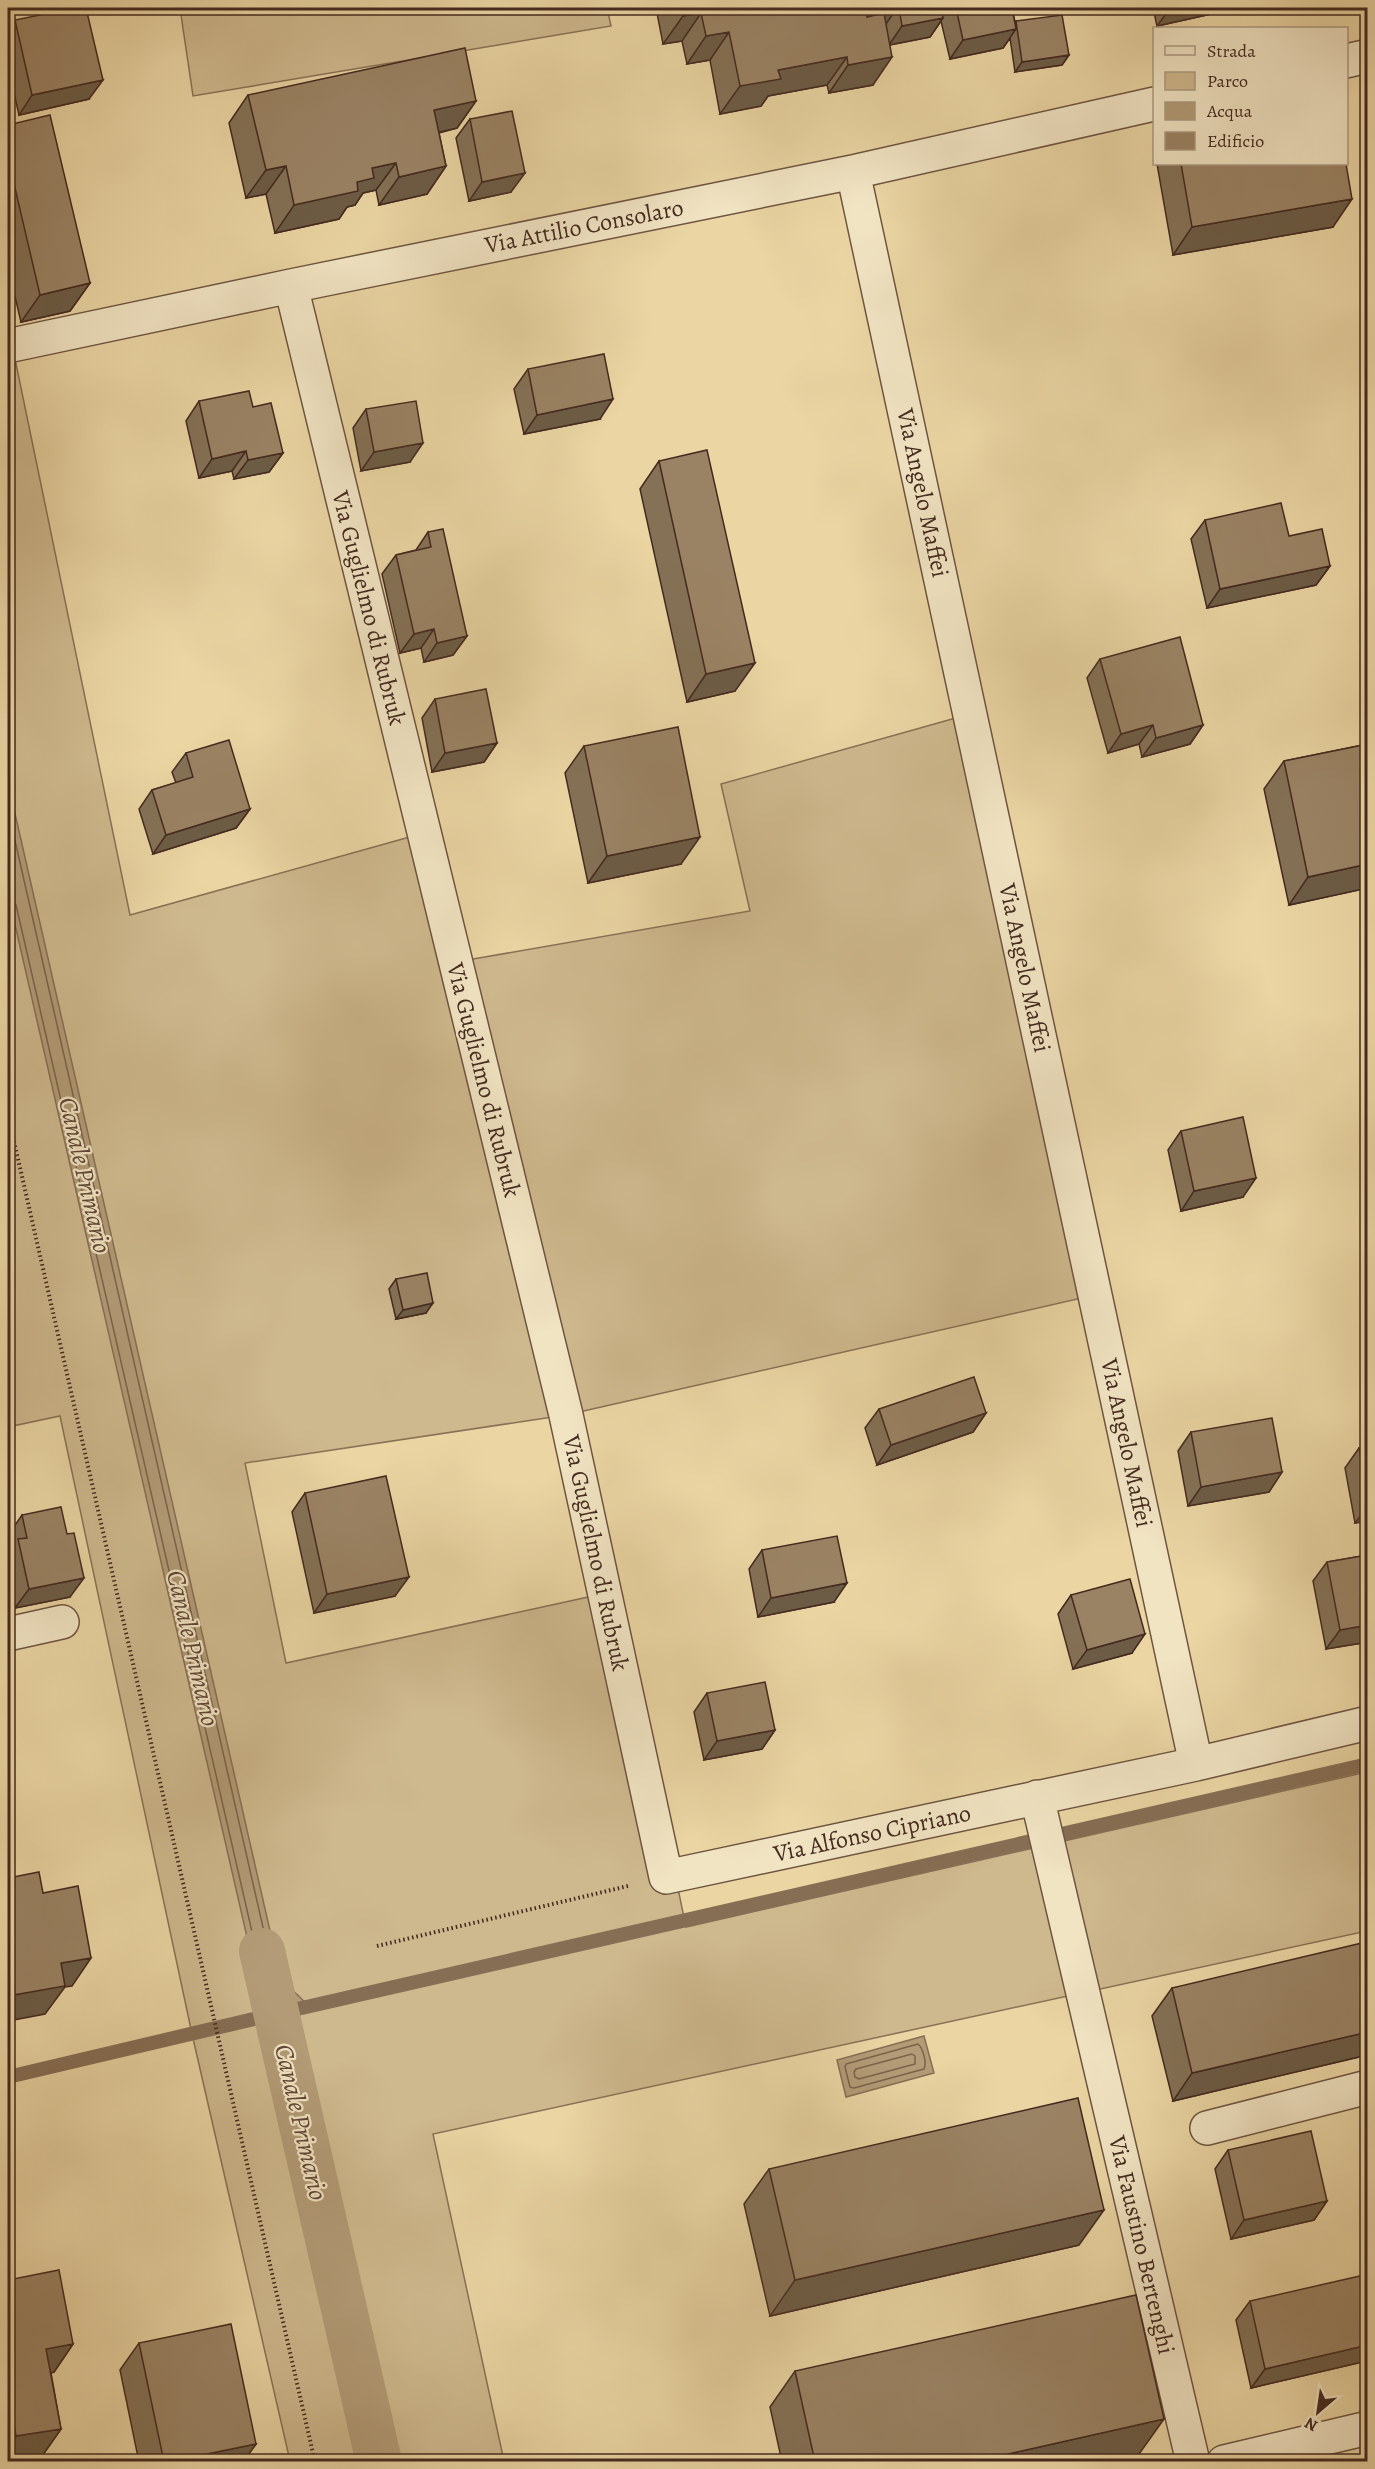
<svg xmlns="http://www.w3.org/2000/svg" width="1375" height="2469" font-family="Alegreya,serif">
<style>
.green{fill:#ceb88d;stroke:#897156;stroke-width:1.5}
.water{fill:#b29b76;stroke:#866e54;stroke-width:1.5}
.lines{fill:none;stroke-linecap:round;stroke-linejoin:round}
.shore{stroke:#7b624b;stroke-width:1.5}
.stream{stroke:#866e54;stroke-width:14}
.canal{stroke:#b29b76;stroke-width:46}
.street-casing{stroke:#6e5541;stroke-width:36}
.path{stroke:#442a20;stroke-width:4;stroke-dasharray:1.5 3;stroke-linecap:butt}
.street{stroke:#f1e4c3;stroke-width:33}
.wall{fill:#847156;stroke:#442a20;stroke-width:1.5}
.shaded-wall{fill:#6c5c46;stroke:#442a20;stroke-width:1.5}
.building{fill:#9a8364;stroke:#442a20;stroke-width:1.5}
.labels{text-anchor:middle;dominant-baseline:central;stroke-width:4.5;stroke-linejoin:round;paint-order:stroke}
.street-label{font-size:24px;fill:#442a20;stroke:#f1e4c3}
.water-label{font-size:26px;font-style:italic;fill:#604636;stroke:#f1e4c3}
</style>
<rect width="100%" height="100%" fill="#ead5a3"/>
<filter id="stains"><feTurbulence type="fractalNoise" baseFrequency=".00333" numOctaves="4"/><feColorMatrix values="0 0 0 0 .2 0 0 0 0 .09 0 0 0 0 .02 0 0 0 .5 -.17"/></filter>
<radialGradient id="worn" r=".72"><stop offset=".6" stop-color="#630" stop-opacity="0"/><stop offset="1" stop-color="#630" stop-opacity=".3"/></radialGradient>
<path class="green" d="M180,8H607L611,26L193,96Z
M8,325L130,915L424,833L456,962L750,911L721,784L970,714L1095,1295L566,1415L245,1463L286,1663L616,1591L686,1927L1367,1772V1931L433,2134L504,2461H290L192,2034L60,1416L8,1427Z"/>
<path class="water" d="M8,783L281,1979L309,2006L254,2019L260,2006L258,1985L8,894Z
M924,2036L934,2073L846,2097L837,2060Z"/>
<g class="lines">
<path class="shore" d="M8,810L275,1980L294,2000L292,2004L269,2009L266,2007L264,1984L16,905L13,901L8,900
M918,2044C923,2048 927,2063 924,2069L854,2088L850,2087L845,2067L846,2064Z
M912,2054L915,2056V2064L859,2079L855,2077L854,2072L856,2069Z"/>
<path class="stream" d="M293,2010L1368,1764
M8,2077L271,2015"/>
<path class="canal" d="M262,1951L379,2462"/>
<g class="street-casing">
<path id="street" d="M1346,61L1368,56
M853,172L1196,1764
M291,286L566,1415L666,1877L1196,1764L1368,1723
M12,345L291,286L853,172L1154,104
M8,1634L62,1622
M1037,1797L1193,2462
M1207,2128L1368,2087
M1224,2462L1368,2428"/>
</g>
<path class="path" d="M8,1115L315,2462
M377,1946L628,1886"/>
<use href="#street" class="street"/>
</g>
<path class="wall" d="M656,8H1012L1015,22L1016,21L1069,55L1062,65L1015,72L1010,38L1003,48L950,59L941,21L930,37L890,45L873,85L829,93L827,85L768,96L761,106L720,114L710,60L687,64L682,41L663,44Z
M1153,8H1238L1157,26Z
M15,20L89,99L19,115L8,66V31Z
M248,95L476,101L457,128L439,133L446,166L427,194L379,205L376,190L363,193L355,205L347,207L339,219L275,233L266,194L246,198L229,123Z
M470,119L511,192L469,201L456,138Z
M8,125L90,283L70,311L21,322L8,267Z
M1157,164H1346L1333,227L1173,255Z
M528,369L600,419L524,434L514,389Z
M199,401L253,407L283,453L269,472L234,479L232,471L199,478L186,421Z
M366,409L410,462L361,471L353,428Z
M659,461L735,691L687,702L640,489Z
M1205,520L1289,536L1330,566L1316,585L1207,608L1191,539Z
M428,532L467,636L453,655L424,662L421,648L400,653L382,574L396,555L416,550Z
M1100,659L1203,725L1190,744L1142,757L1139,744L1108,753L1087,678Z
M435,699L497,743L484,762L432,772L422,718Z
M1368,744V888L1289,905L1264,789L1284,761Z
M584,746L681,864L588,883L565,773Z
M186,753L250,809L236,828L153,854L139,809L152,790L176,783L172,772Z
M1181,1131L1243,1197L1181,1211L1168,1150Z
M396,1279L426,1313L396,1319L389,1289Z
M879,1409L986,1413L973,1432L877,1465L865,1428Z
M1191,1432L1282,1472L1269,1492L1188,1506L1178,1451Z
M1368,1447V1521L1355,1523L1345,1468L1359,1448Z
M305,1493L395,1596L314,1613L292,1512Z
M22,1515L70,1597L15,1608L8,1571V1555L12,1548L9,1534Z
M762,1550L834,1602L758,1617L749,1569Z
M1368,1555V1642L1326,1649L1313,1581L1327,1562Z
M1071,1595L1132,1653L1073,1669L1058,1614Z
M707,1693L775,1730L762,1749L704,1760L694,1712Z
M1368,1966V2050L1363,2056L1173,2101L1152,2016L1172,1988Z
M1228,2150L1327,2201L1314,2220L1231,2239L1215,2169Z
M769,2169L1079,2245L770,2316L744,2204Z
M8,2280L73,2344L54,2372L51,2373L61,2429L42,2456L11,2462H8Z
M1250,2301L1368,2308V2355L1362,2362L1251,2388L1236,2320Z
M139,2343L256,2444L243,2462H139L120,2370Z
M795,2371L1139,2454L1105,2462H782L770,2407Z"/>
<path class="shaded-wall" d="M881,8H897L886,24L861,28L875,9Z
M1170,8H1238L1157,26Z
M701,13L682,41L663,44L683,16Z
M943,18L930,37L889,45L902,26Z
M1016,29L1003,48L950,59L963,40Z
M729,32L710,60L687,64L706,36Z
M1069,55L1062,65L1015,72L1022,62Z
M847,57L827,85L768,96L761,106L720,114L740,86L778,70Z
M892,57L873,85L829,93L848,65Z
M103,80L89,99L19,115L32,95Z
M476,101L457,128L414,138L434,110Z
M396,163L376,190L363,193L355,205L347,207L339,219L275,233L294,205L372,168Z
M286,166L266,194L246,198L266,170Z
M446,166L427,194L379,205L399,177Z
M525,173L511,192L469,201L482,182Z
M1352,199L1333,227L1173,255L1192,227Z
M90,283L70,311L21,322L40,295Z
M613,399L600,419L524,434L537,415Z
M423,443L410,462L361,471L374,452Z
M246,451L232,471L199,478L212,459Z
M283,453L269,472L234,479L248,460Z
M1330,566L1316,585L1207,608L1220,589Z
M434,629L421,648L400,653L414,634Z
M467,636L453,655L424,662L437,643Z
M755,663L735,691L687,702L706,674Z
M1153,725L1139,744L1108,753L1121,734Z
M1203,725L1190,744L1142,757L1156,738Z
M497,743L484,762L432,772L445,753Z
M250,809L236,828L153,854L166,835Z
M700,837L681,864L588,883L607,856Z
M1368,864V888L1289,905L1308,877Z
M1256,1178L1243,1197L1181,1211L1194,1191Z
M433,1303L426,1313L396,1319L403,1310Z
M986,1413L973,1432L877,1465L891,1445Z
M1282,1472L1269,1492L1188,1506L1201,1487Z
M1368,1506V1521L1355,1523Z
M409,1577L395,1596L314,1613L327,1594Z
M84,1578L70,1597L15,1608L29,1589Z
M847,1583L834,1602L758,1617L771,1598Z
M1368,1625V1642L1326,1649L1340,1630Z
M1145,1634L1132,1653L1073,1669L1087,1650Z
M775,1730L762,1749L704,1760L717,1741Z
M91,1958L72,1986L65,1987L45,2014L8,2021V1996L61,1963Z
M1368,2032V2050L1363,2056L1173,2101L1192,2073Z
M1327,2201L1314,2220L1231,2239L1244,2220Z
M1104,2210L1079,2245L770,2316L795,2280Z
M73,2344L54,2372L27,2377L46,2349Z
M1368,2345V2355L1362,2362L1251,2388L1265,2369Z
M1164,2419L1139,2454L1105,2462H973Z
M61,2429L42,2456L8,2462V2449L16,2436Z
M256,2444L243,2462H168Z"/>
<path class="building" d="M74,8H86L103,80L32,95L15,20Z
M681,8H866L867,17L884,13L892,57L848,65L847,57L778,70L781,79L740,86L729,32L706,36L701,13L683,16Z
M899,8H941L943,18L902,26Z
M956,8H1012L1016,29L963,40Z
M1062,15L1069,55L1022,62L1016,21Z
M465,48L476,101L434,110L446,166L399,177L396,163L372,168L374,178L357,182L358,191L294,205L286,166L266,170L248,95Z
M512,111L525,173L482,182L470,119Z
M50,115L90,283L40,295L8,158V125Z
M1181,164H1346L1352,199L1192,227Z
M604,354L613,399L537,415L528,369Z
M249,391L253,407L271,403L283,453L248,460L246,451L212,459L199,401Z
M416,401L423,443L374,452L366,409Z
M707,450L755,663L706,674L659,461Z
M1281,503L1289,536L1322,529L1330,566L1220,589L1205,520Z
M443,529L467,636L437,643L434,629L414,634L396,555L431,547L428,532Z
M1180,637L1203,725L1156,738L1153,725L1121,734L1100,659Z
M486,689L497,743L445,753L435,699Z
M678,727L700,837L607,856L584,746Z
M229,740L250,809L166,835L152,790L193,777L186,753Z
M1368,744V864L1308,877L1284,761Z
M1243,1117L1256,1178L1194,1191L1181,1131Z
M427,1273L433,1303L403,1310L396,1279Z
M974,1377L986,1413L891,1445L879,1409Z
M1272,1418L1282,1472L1201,1487L1191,1432Z
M1368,1447V1497L1359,1448Z
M386,1476L409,1577L327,1594L305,1493Z
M61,1507L67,1534L74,1533L84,1578L29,1589L18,1539L27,1538L22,1515Z
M837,1536L847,1583L771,1598L762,1550Z
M1368,1555V1625L1340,1630L1327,1562Z
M1130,1579L1145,1634L1087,1650L1071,1595Z
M765,1682L775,1730L717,1741L707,1693Z
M39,1872L43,1893L78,1886L91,1958L61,1963L65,1986L8,1996V1878Z
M1362,1943L1368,1966V2032L1192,2073L1172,1988Z
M1078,2098L1104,2210L795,2280L769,2169Z
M1311,2131L1327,2201L1244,2220L1228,2150Z
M59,2270L73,2344L46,2349L61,2429L16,2436L8,2388V2280Z
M1360,2276L1368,2308V2345L1265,2369L1250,2301Z
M1136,2295L1164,2419L973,2462H815L795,2371Z
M231,2324L256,2444L168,2462H164L139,2343Z"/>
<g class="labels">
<g class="street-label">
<text transform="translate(584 226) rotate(-11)">Via Attilio Consolaro</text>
<text transform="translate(923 493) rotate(78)">Via Angelo Maffei</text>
<text transform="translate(369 608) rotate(76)">Via Guglielmo di Rubruk</text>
<text transform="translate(1025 968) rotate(78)">Via Angelo Maffei</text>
<text transform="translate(484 1080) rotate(76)">Via Guglielmo di Rubruk</text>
<text transform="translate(1127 1443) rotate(78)">Via Angelo Maffei</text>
<text transform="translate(596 1553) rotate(78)">Via Guglielmo di Rubruk</text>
<text transform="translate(872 1833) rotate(-12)">Via Alfonso Cipriano</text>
<text transform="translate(1142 2245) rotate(77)">Via Faustino Bertenghi</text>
</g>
<g class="water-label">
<text transform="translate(85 1175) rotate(77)">Canale Primario</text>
<text transform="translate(193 1648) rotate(77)">Canale Primario</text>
<text transform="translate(301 2122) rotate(77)">Canale Primario</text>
</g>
</g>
<rect width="1375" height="2469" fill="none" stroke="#ead5a3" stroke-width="30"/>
<rect x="9" y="9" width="1357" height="2451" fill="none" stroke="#442a20" stroke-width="3"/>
<rect x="15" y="15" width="1345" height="2439" fill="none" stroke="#442a20" stroke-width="1.5"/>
<rect x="1153" y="27" width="195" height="138" fill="#f1e4c3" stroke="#ac9a82" stroke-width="1.5"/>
<rect x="1165" y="46" width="30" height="9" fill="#f1e4c3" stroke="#ac9a82" stroke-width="1.5"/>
<text x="1207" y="57" font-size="18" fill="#442a20">Strada</text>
<rect x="1165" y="72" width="30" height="18" fill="#ceb88d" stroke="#ac9a82" stroke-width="1.5"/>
<text x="1207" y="87" font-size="18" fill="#442a20">Parco</text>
<rect x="1165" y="102" width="30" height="18" fill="#b29b76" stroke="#ac9a82" stroke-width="1.5"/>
<text x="1207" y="117" font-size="18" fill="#442a20">Acqua</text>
<rect x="1165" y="132" width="30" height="18" fill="#9a8364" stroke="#ac9a82" stroke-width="1.5"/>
<text x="1207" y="147" font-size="18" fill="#442a20">Edificio</text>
<g transform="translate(1318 2412) rotate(209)" stroke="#f1e4c3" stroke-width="4.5" paint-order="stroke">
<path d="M0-4.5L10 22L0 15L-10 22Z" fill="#442a20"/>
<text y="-9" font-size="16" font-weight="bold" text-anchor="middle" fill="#442a20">N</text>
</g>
<rect width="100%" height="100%" filter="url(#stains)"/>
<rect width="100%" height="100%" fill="url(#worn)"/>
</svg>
